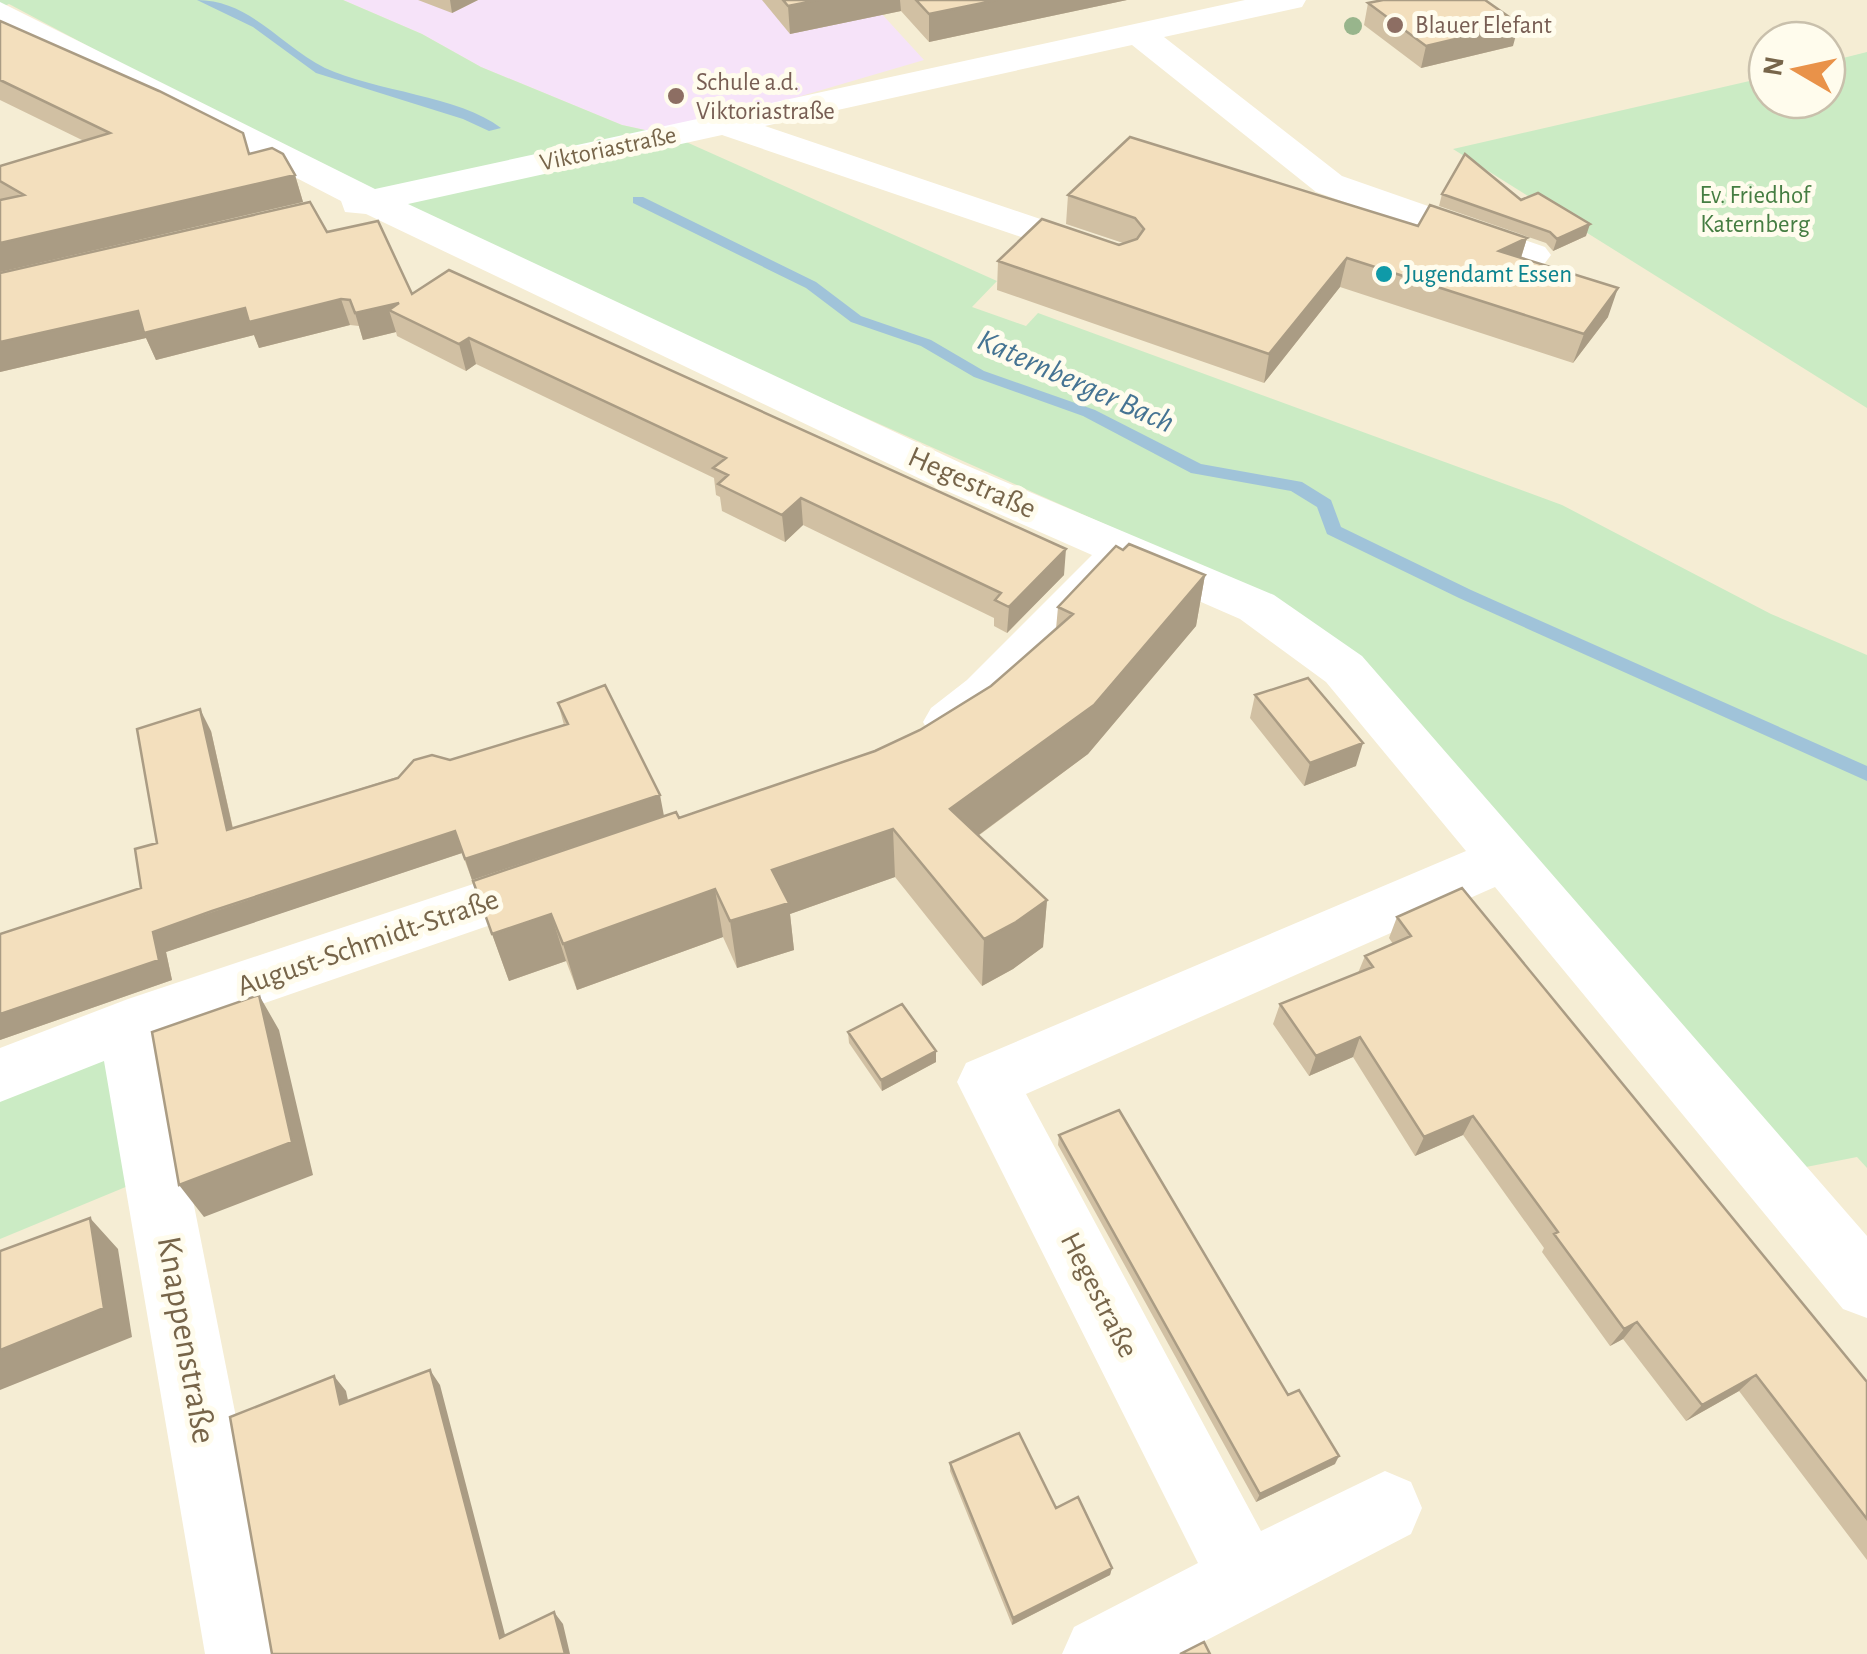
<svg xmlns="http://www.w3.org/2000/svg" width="1867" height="1654" font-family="'Alegreya Sans',sans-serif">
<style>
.residential{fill:#f5edd4;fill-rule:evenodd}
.education{fill:#f6e3f9}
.green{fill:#cbebc4}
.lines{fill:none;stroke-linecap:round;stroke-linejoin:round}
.stream{fill:#a0c3d9;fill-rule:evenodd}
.minor{fill:#fff;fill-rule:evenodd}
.tree{fill:#98b58c}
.wall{fill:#d1c0a3}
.shaded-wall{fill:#aa9c84}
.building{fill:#f3dfbd;stroke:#aa9c84;stroke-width:2.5}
.education-dot{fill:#8d6e63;stroke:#fffced;stroke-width:4}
.culture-dot{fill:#0f9aa8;stroke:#fffced;stroke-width:4}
.labels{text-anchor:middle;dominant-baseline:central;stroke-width:10;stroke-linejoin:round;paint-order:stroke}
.far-education-label{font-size:25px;fill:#785e54;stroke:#fffced;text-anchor:start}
.far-street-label{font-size:25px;fill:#77654a;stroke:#fffced}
.far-park-label{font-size:25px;fill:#457d42;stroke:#fffced}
.far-culture-label{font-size:25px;fill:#0d838f;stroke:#fffced;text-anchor:start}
.street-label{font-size:30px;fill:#77654a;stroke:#fffced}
.water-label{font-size:32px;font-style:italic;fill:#467493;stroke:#fffced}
.near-street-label{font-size:35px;fill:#77654a;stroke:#fffced}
</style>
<rect width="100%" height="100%" fill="#fdf9e6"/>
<path class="residential" d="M0,0H1867V1654H0ZM1767,40H1827V100H1767Z"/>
<path class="education" d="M343,0H869L924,60L668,135L622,125L481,67L422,34Z"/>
<path class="green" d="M0,0H343L422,34L481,67L622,125L668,135L372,197L9,4L0,8Z
M1867,52V408L1453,149L1767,77V100H1827V62Z
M675,137L997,281L972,307L1026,326L1038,313L1562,505L1771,614L1867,655V1168L1857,1157L1806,1167L1291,607L376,200Z
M112,1045L128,1186L0,1239V1085Z"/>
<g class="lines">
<path class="stream" d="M197,0C250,0 281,46 325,68C374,91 460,96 501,128L489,131L463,119L316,73L253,27Z
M633,197H643L816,282L861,316L931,340L984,371L1095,410L1201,464L1302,482L1331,500L1341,527L1471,590L1867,766V781L1459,598L1327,534L1317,507L1291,491L1191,473L1083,416L974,377L921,346L851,322L806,288L633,203Z"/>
<path class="minor" d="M1245,0H1306L1302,7L1164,37L1342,176L1545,247L1551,255L1545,263L1531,267L1517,263L1316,192L1132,45L765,126L1114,244L1120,252L1114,260L1100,264L722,135L408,204L963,464L1274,595L1362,656L1867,1236V1318L1843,1309L1495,887L1026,1094L1261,1531L1385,1471L1411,1482L1422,1508L1411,1534L1180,1654H1062L1074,1627L1198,1563L957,1082L966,1063L1466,851L1326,682L1240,619L1130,571C1112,600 996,720 967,736C954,743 944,740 931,736L923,722L931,708L967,680L1092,555L931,484L366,214L345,212L341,201L0,25V2L375,189Z
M551,858L571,865L579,881L571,897L161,1039L283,1654H205L104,1061L0,1102V1048L128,999Z"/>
</g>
<circle class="tree" cx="1353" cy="26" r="9"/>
<path class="wall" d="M418,0H478L452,13Z
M762,0H1127L929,42L901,11L790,34Z
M1368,3L1513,46L1421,68L1364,25Z
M0,21L249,154L295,175L303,202L0,272V166L84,141L0,100Z
M1442,194L1521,200L1586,236L1553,251L1546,243L1439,206Z
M1068,195L1418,226L1527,238L1521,258L1608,317L1573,363L1340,287L1264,383L997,290L998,261L1123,243L1066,224Z
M327,232L412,294L1064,575L1007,633L994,626V618L803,525L785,542L722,511L720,497L716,495L714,478L476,364L466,371L397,336L396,332L363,340L359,326L350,325L259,348L254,335L156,360L146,338L0,372V273Z
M1205,575L1196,626L1088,754L978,836L1047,900L1043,947L1013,969L982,986L895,877L790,914L794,950L737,968L723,937L577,990L566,961L509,981L473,881L649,821L472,880L462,853L224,932L166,952L172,980L0,1040V934L141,888L211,731L233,828L564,725L558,703L664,816L679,818L875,751L920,730L991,686L1056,629L1058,607Z
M1255,695L1356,766L1304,786L1250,718Z
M1397,917L1867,1382V1560L1739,1391L1686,1421L1623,1339L1610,1346L1542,1252L1544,1248L1463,1135L1415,1156L1353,1057L1309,1076L1273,1024L1280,1004L1358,973L1365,956L1393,944L1389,938Z
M848,1032L936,1051V1062L882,1091L849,1043Z
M1059,1135L1288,1395L1335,1464L1256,1502L1058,1145Z
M950,1463L1056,1508L1112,1568L1110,1575L1012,1625L950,1471Z"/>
<path class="shaded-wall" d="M450,0H478L452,13Z
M818,0H900L901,11L790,34L788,6Z
M997,0H1127L929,42V14Z
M1519,24L1513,46L1421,68L1426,46Z
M295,175L303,202L0,272V243Z
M1590,224L1586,236L1553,251L1557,239Z
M1527,238L1518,267L1499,251Z
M1347,258L1340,287L1264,383L1269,354Z
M1618,288L1608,317L1573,363L1584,334Z
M341,299L350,325L259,348L254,335L156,360L146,338L0,372V342L138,311L245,308Z
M399,303L389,310L396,332L363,340L355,313Z
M469,338L476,364L466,371L459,344Z
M801,498L803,525L785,542L782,515Z
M1066,549L1064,575L1007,633L1009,607Z
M1205,575L1196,626L1088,754L949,857L950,809Z
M200,709L211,731L238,852L227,830Z
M1363,743L1356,766L1304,786L1310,763Z
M660,795L664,816L472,880L465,859Z
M893,829L895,877L790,914L794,950L737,968L730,921L772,870Z
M455,831L462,853L166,952L172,980L0,1040V1014L153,932Z
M715,889L723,937L577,990L563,944Z
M1047,900L1043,947L1013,969L982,986L984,939Z
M551,914L566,961L509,981L492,934Z
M259,995L279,1030L313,1175L204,1217L179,1185Z
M1360,1037L1353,1057L1309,1076L1316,1056Z
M936,1051V1062L882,1091L881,1080Z
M1473,1116L1463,1135L1415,1156L1424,1137Z
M90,1218L118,1249L132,1337L0,1390V1350Z
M1637,1322L1623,1339L1610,1346L1624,1329Z
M430,1370L440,1385L509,1650L500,1638Z
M1756,1375L1739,1391L1686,1421L1702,1405Z
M334,1376L346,1391L352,1419L340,1404Z
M1339,1456L1335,1464L1256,1502L1260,1494Z
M1112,1568L1110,1575L1012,1625L1013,1618Z
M554,1612L563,1624L570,1654H565Z"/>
<path class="building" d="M783,0H818L788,6Z
M916,0H997L929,14Z
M1383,0H1485L1519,24L1426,46L1368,3Z
M0,21L159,91L243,133L249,154L272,148L283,154L295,175L0,243V200L24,195L0,181V166L110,133L0,80Z
M1130,137L1418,226L1430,205L1527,238L1499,251L1618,288L1584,334L1347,258L1269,354L998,261L1042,219L1119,245L1137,239L1144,229L1135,218L1068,195Z
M1465,154L1521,200L1538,193L1590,224L1557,239L1550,232L1442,194Z
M310,202L327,232L378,221L412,294L449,270L1066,549L1009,607L995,600L1001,593L801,498L782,515L718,484L728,475L713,468L726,458L469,338L459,344L389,310L399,303L355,313L350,300L341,299L249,322L245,308L144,333L138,311L0,342V273Z
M1129,544L1205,575L1094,705L950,809L1047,900L1016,922L984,939L893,829L772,870L789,903L730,921L715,889L563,944L551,914L492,934L473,881L676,812L679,818L875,751L920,730L991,686L1073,614L1058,607L1116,546L1123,550Z
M1308,678L1363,743L1310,763L1255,695Z
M605,685L660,795L465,859L455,831L212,911L153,932L159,960L0,1014V934L141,888L135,849L157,843L137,729L200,709L227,830L398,778L414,760L432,755L450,760L568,724L558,703Z
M1462,888L1867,1382V1519L1756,1375L1702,1405L1637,1322L1624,1329L1554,1234L1558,1232L1473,1116L1424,1137L1360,1037L1316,1056L1280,1004L1373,967L1365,956L1411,936L1397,917Z
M259,995L292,1142L179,1185L152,1032Z
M902,1004L936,1051L881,1080L848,1032Z
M1119,1110L1288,1395L1299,1390L1339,1456L1260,1494L1059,1135Z
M90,1218L104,1308L0,1350V1251Z
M430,1370L500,1638L554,1612L565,1654H272L230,1417L334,1376L340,1404Z
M1019,1433L1056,1508L1078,1497L1112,1568L1013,1618L950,1463Z
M1204,1642L1210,1654H1180Z"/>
<g class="education-dot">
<circle cx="1395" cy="25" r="10"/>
<circle cx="676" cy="96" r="10"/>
</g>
<circle class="culture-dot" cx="1384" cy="274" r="10"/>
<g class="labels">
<g class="far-education-label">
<text x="1415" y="25">Blauer Elefant</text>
<text x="696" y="82">Schule a.d.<tspan x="696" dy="29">Viktoriastraße</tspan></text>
</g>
<g class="far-street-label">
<text transform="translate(608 149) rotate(-12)">Viktoriastraße</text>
</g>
<g class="far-park-label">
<text x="1755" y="195">Ev. Friedhof<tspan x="1755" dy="29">Katernberg</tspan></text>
</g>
<g class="far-culture-label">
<text x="1404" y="274">Jugendamt Essen</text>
</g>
<g class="street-label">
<text transform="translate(972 483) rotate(24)">Hegestraße</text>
<text transform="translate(368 943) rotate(-19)">August-Schmidt-Straße</text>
<text transform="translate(1099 1295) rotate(63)">Hegestraße</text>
</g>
<g class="water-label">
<text transform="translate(1076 381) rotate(24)">Katernberger Bach</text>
</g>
<g class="near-street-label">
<text transform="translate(186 1340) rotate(80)">Knappenstraße</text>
</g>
</g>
<g transform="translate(1797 70) rotate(279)"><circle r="48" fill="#fffced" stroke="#c9c0ac" stroke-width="2.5"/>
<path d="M0-8L18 38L0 25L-18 38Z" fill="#e99249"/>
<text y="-15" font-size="28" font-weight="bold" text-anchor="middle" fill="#77654a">N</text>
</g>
</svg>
